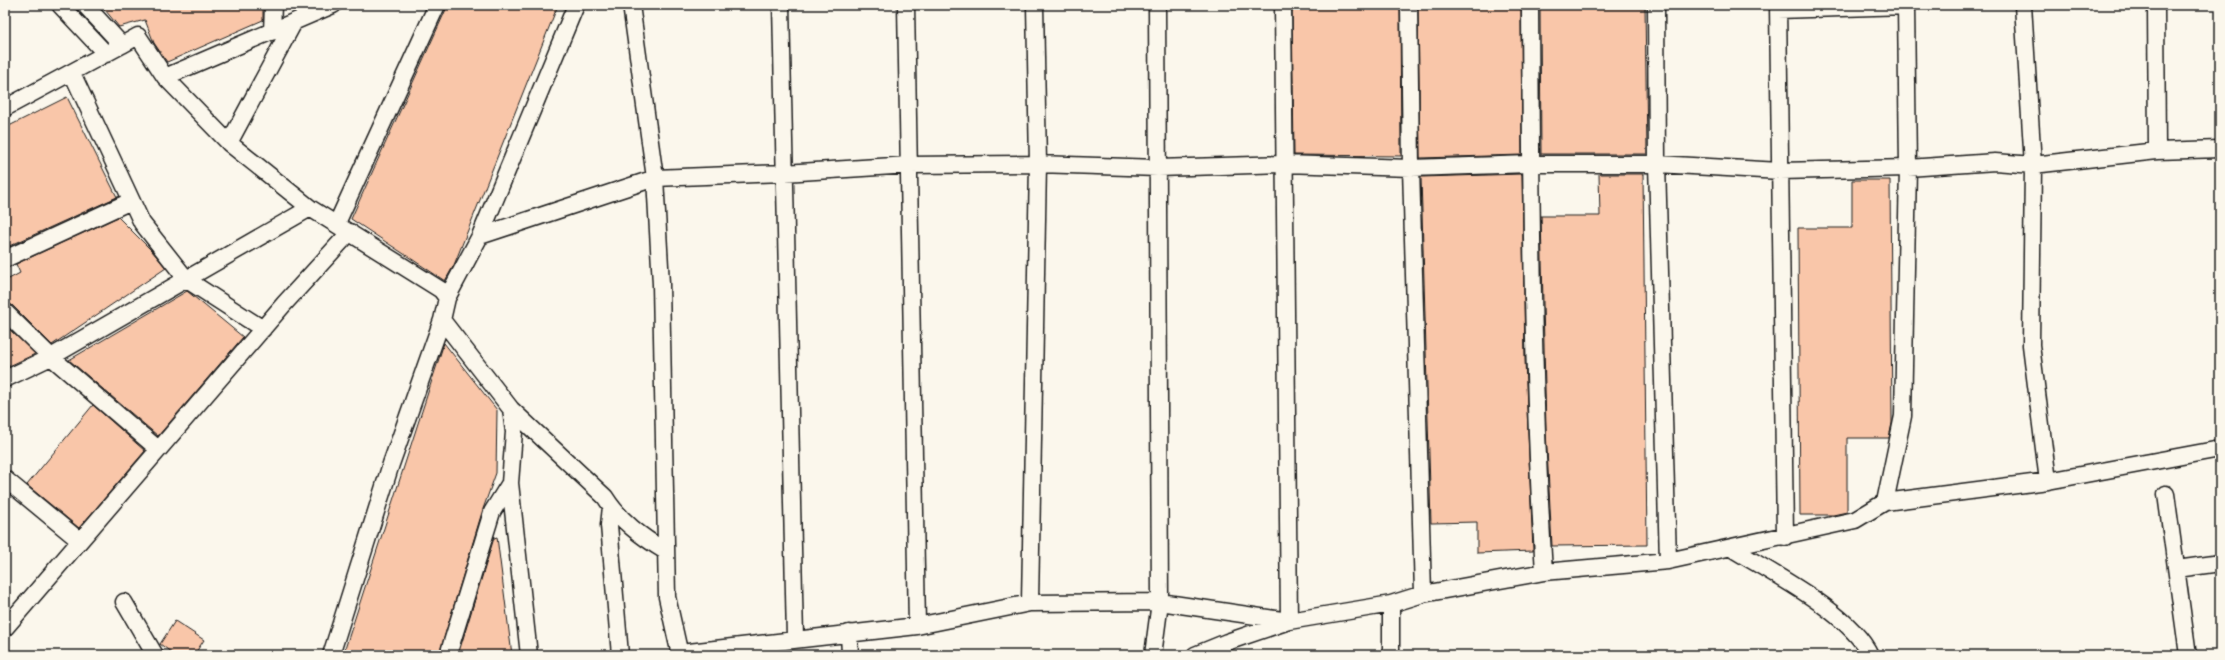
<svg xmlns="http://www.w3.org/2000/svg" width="2225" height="660" font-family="'Gochi Hand',sans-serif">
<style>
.building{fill:#f9c6a9;stroke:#1c1c1c}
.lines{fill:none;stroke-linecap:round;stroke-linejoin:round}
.street-casing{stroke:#1c1c1c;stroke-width:19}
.street{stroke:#fbf7ec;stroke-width:16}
</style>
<rect width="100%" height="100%" fill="#fbf7ec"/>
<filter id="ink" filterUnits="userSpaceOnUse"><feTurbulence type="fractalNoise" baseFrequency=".025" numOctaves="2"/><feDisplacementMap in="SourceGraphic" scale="8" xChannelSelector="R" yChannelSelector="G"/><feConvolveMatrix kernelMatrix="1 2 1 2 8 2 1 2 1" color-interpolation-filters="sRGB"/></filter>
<g filter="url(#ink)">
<path class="building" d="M101,5H263V20L167,62L154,43L145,20L119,27Z
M448,5H558L454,265L445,281L351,219Z
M1292,5H1400L1401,156L1294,155Z
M1418,5H1521L1522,155L1420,158Z
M1540,5H1645L1647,154H1541Z
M67,97L117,197L7,247L5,243V128Z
M1522,174L1525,360L1533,551L1477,553V522L1431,523L1421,177Z
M1599,174H1643L1647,545L1552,546L1546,430L1541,216H1600Z
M1852,180H1890L1892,423L1889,438H1847V512L1833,515H1800L1798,228H1852Z
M118,217L152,251L166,268L52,345L12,305L5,303V281L20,273L16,264Z
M187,291L243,337L158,436L69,360Z
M5,325L35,354L5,368Z
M444,343L497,410L496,473L483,509L439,655H343Z
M93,405L145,451L79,528L27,485Z
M497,537L512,655H458L494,538Z
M175,621L204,640L194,655H175L160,644Z"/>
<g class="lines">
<g class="street-casing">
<path id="street" d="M60,5L106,54
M85,5L122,45L138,36L165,77L229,143L310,208L441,290L447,298
M631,5L655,178L661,284L667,597L680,655
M781,5L795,638
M906,5L917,626
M1409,5L1411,168L1423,594
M1530,5C1531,194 1532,384 1544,572
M1656,5L1657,164L1668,561
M1778,5L1785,537
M2156,5L2157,151
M1778,10L1906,6
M272,32L273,5
M72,73L142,223L187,280L263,329
M165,77L333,5
M5,108L122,45
M229,143L294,22
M337,223L437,5
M480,236L655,178L784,173L909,165L1038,164L1158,168L1284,164L1411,168L1530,164H1657L1780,171L1908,168L1995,162L2033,165L2023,5
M5,259L131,201
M5,312L51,357L158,449
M442,320L511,409L605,497C620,521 642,537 665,551
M5,379L51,357L310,208
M511,409L514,432L510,483L529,655
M5,479L80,541
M2048,481L2031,345L2033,165L2157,151L2220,149
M2166,494L2188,655
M1885,502L1903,416L1908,168L1906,5
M611,507L609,525L620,655
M1731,548C1771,573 1851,613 1870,655
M2177,569L2220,563
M124,602L155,655
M1030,603L1038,164L1035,5
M5,628L284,304L350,232
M849,633L850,655
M680,653L917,626L1030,603L1160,602L1289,621L1391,604L1423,594L1544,572L1668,561L1855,520L1885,502L2048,481L2220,449
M331,655L391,464L442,320L447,298L480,236L576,5
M448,655L492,512L510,483
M1153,655L1160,602L1157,5
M1195,655L1227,642L1289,621L1283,5
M1391,655V604"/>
</g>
<use href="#street" class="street"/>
</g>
</g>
<rect width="2225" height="660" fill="none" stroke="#fbf7ec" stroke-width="20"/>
<rect x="10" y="10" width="2205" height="640" fill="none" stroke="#1c1c1c" stroke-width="1.5" filter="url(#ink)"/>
</svg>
